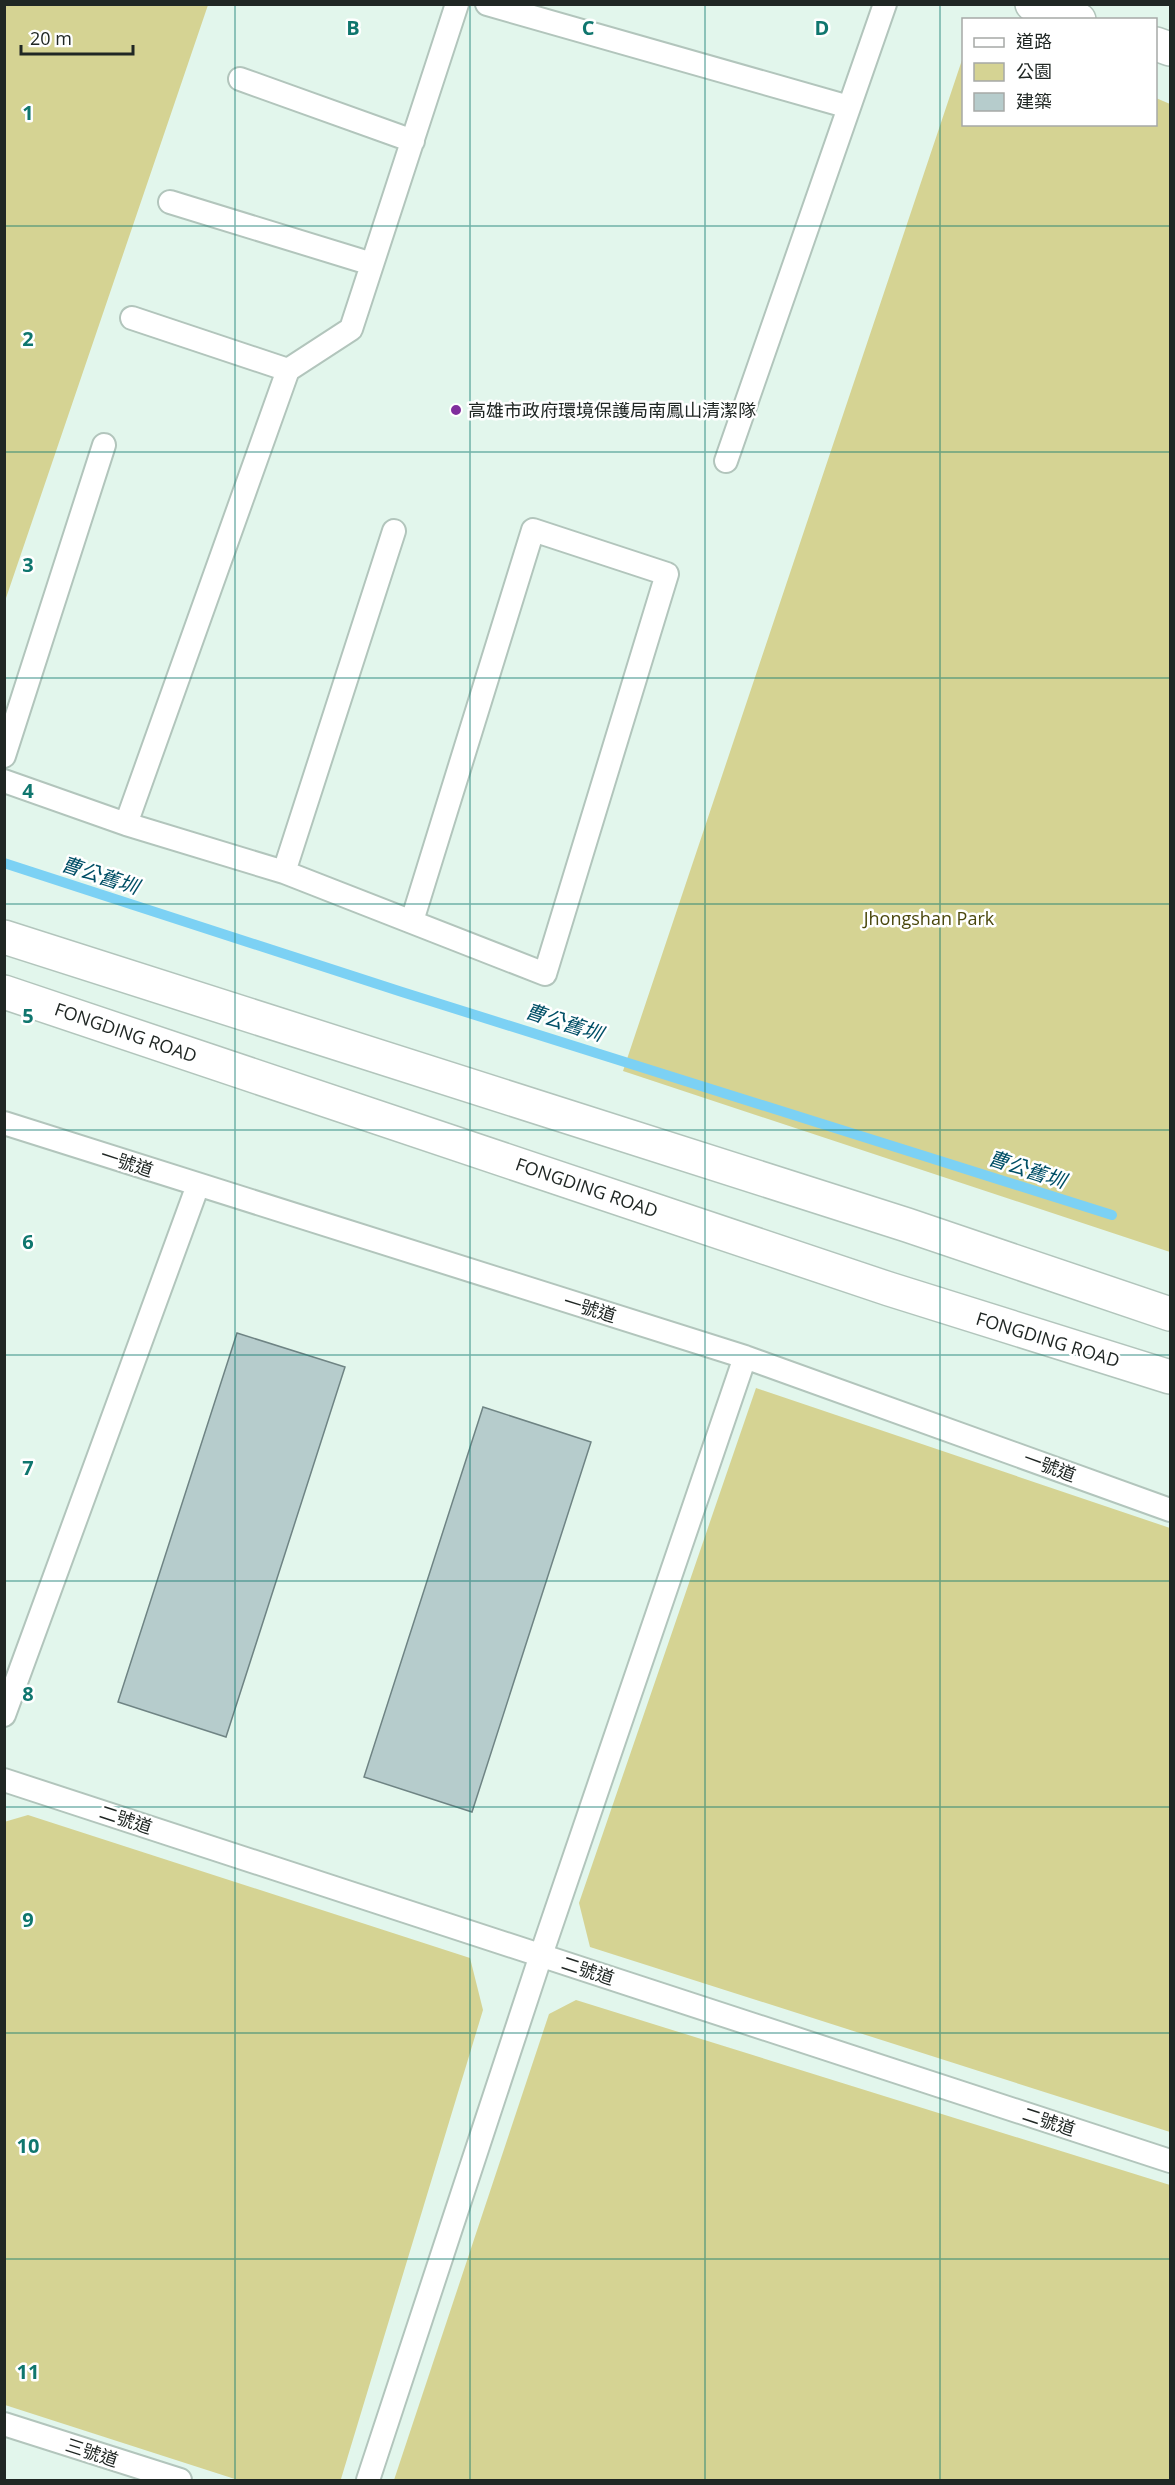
<svg xmlns="http://www.w3.org/2000/svg" width="1175" height="2485" font-family="'Open Sans','Noto Sans TC',sans-serif">
<style>
.green{fill:#d5d393}
.lines{fill:none;stroke-linecap:round;stroke-linejoin:round}
.stream{stroke:#7cd1f4;stroke-width:10}
.building{fill:#b6cccc;stroke:#6f8484;stroke-width:1.5}
.service-casing{stroke:#b2c5bc;stroke-width:26}
.minor-casing{stroke:#b2c5bc;stroke-width:36}
.secondary-casing{stroke:#b2c5bc;stroke-width:36}
.service{stroke:#fff;stroke-width:22}
.minor{stroke:#fff;stroke-width:33}
.secondary{stroke:#fff;stroke-width:33}
.grid{fill:none;stroke:#0f766e;stroke-width:1.5;stroke-opacity:0.55}
.poi-dot{fill:#802e9d;stroke:#fff;stroke-width:2}
.labels{text-anchor:middle;dominant-baseline:central;stroke-width:5;stroke-linejoin:round;paint-order:stroke}
.poi-label{font-size:18px;fill:#202724;stroke:#fff;text-anchor:start}
.park-label{font-size:18px;fill:#4a470d;stroke:#fff}
.street-label{font-size:18px;fill:#202724;stroke:#fff}
.water-label{font-size:20px;font-style:italic;fill:#014f66;stroke:#fff}
.grid-label{font-size:20px;text-anchor:middle;font-weight:bold;fill:#0f766e;stroke:#fff;stroke-width:5;stroke-linejoin:round;paint-order:stroke}
</style>
<rect width="100%" height="100%" fill="#e2f6ec"/>
<path class="green" d="M5,4L208,5L5,601L4,5Z
M963,57L964,124H1156V98L1170,104V1252L623,1071Z
M756,1388L1170,1528V2132L590,1947L579,1903Z
M28,1815L470,1958L483,2010L341,2479L338,2480H238L5,2405L4,1822Z
M576,2000L1170,2185V2480H394L549,2014Z"/>
<g class="lines">
<path class="stream" d="M4,863L402,992L1112,1215"/>
</g>
<path class="building" d="M237,1333L345,1367L226,1737L118,1702Z
M483,1407L591,1442L472,1812L364,1777Z"/>
<g class="lines">
<g class="service-casing">
<path id="service" d="M487,4L849,107
M240,79L413,141
M170,202L372,264
M132,318L288,370L351,329L457,4
M726,461L885,4
M4,756L104,445
M4,781L126,824L284,872L545,974L667,574L533,530L412,921
M126,824L288,370
M284,872L394,531
M4,1123L745,1357L1170,1510
M4,1715L198,1185
M4,1780L1170,2161
M4,2424L180,2480
M368,2480L541,1955L745,1357"/>
</g>
<g class="minor-casing">
<path id="minor" d="M1032,4L1079,20
M1156,44L1170,49"/>
</g>
<g class="secondary-casing">
<path id="secondary" d="M4,937L907,1225L1170,1314
M4,992L889,1289L1170,1377"/>
</g>
<use href="#service" class="service"/>
<use href="#minor" class="minor"/>
<use href="#secondary" class="secondary"/>
</g>
<path class="grid" d="M235,4V2480M470,4V2480M705,4V2480M940,4V2480M4,226H1170M4,452H1170M4,678H1170M4,904H1170M4,1130H1170M4,1355H1170M4,1581H1170M4,1807H1170M4,2033H1170M4,2259H1170"/>
<circle class="poi-dot" cx="456" cy="410" r="6"/>
<g class="labels">
<g class="poi-label">
<text x="468" y="410">高雄市政府環境保護局南鳳山清潔隊</text>
</g>
<g class="park-label">
<text x="929" y="918">Jhongshan Park</text>
</g>
<g class="street-label">
<text transform="translate(126 1032) rotate(19)">FONGDING ROAD</text>
<text transform="translate(127 1162) rotate(18)">一號道</text>
<text transform="translate(587 1187) rotate(19)">FONGDING ROAD</text>
<text transform="translate(590 1308) rotate(17)">一號道</text>
<text transform="translate(1048 1339) rotate(17)">FONGDING ROAD</text>
<text transform="translate(1050 1466) rotate(20)">一號道</text>
<text transform="translate(126 1819) rotate(18)">二號道</text>
<text transform="translate(588 1970) rotate(18)">二號道</text>
<text transform="translate(1049 2121) rotate(18)">二號道</text>
<text transform="translate(92 2452) rotate(18)">三號道</text>
</g>
<g class="water-label">
<text transform="translate(100 875) rotate(18)">曹公舊圳</text>
<text transform="translate(564 1022) rotate(18)">曹公舊圳</text>
<text transform="translate(1027 1169) rotate(18)">曹公舊圳</text>
</g>
</g>
<g class="grid-label">
<text x="353" y="35">B</text>
<text x="588" y="35">C</text>
<text x="822" y="35">D</text>
<text x="28" y="120">1</text>
<text x="28" y="346">2</text>
<text x="28" y="572">3</text>
<text x="28" y="798">4</text>
<text x="28" y="1023">5</text>
<text x="28" y="1249">6</text>
<text x="28" y="1475">7</text>
<text x="28" y="1701">8</text>
<text x="28" y="1927">9</text>
<text x="28" y="2153">10</text>
<text x="28" y="2379">11</text>
</g>
<rect width="1175" height="2485" fill="none" stroke="#202724" stroke-width="12"/>
<rect x="962" y="18" width="195" height="108" fill="#ffffff" stroke="#a6a9a7" stroke-width="1.5"/>
<rect x="974" y="38" width="30" height="9" fill="#ffffff" stroke="#a6a9a7" stroke-width="1.5"/>
<text x="1016" y="48" font-size="18" fill="#202724">道路</text>
<rect x="974" y="63" width="30" height="18" fill="#d5d393" stroke="#a6a9a7" stroke-width="1.5"/>
<text x="1016" y="78" font-size="18" fill="#202724">公園</text>
<rect x="974" y="93" width="30" height="18" fill="#b6cccc" stroke="#a6a9a7" stroke-width="1.5"/>
<text x="1016" y="108" font-size="18" fill="#202724">建築</text>
<path d="M21 45v9h112v-9" fill="none" stroke="#202724" stroke-width="3"/>
<text x="30" y="45" font-size="18" fill="#202724" stroke="#ffffff" stroke-width="4.5" paint-order="stroke">20 m</text>
</svg>
